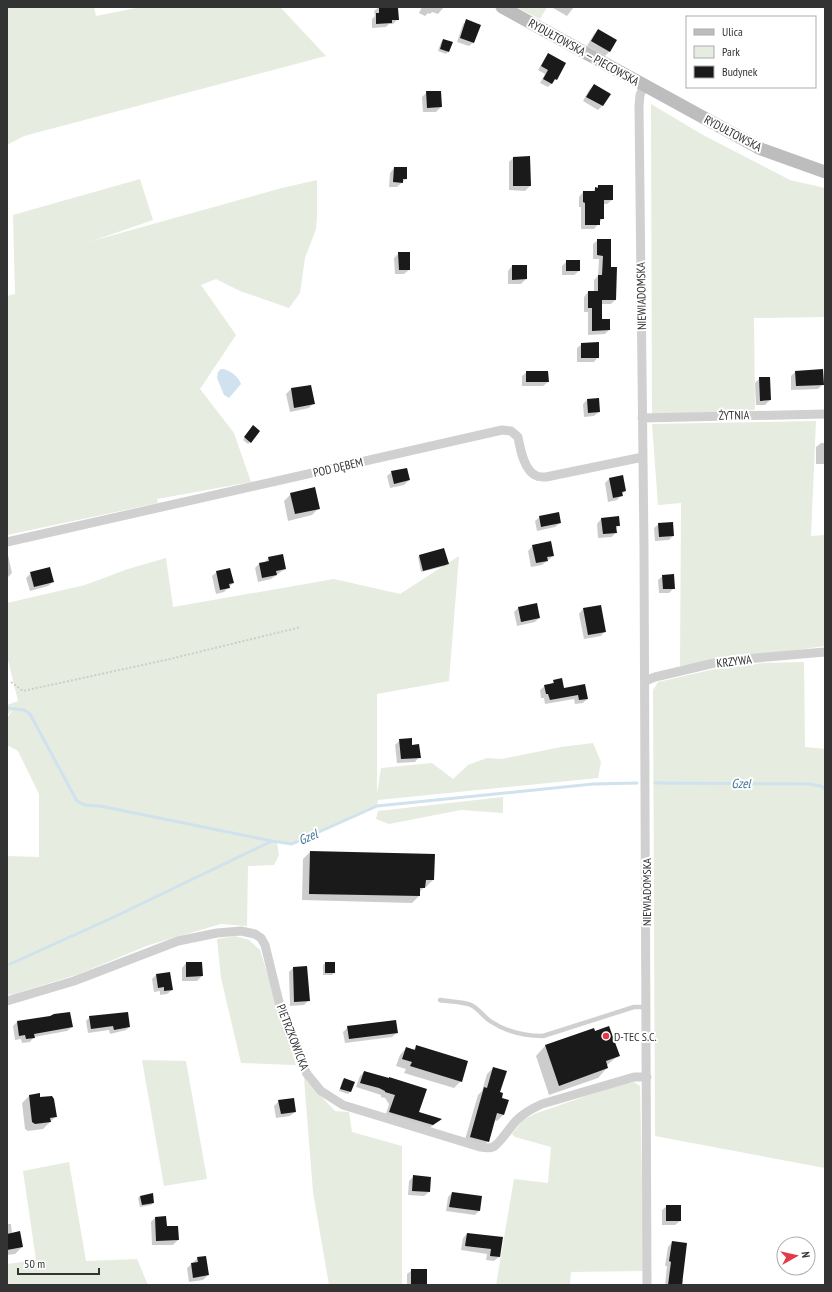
<svg xmlns="http://www.w3.org/2000/svg" width="832" height="1292" font-family="'PT Sans Narrow',sans-serif">
<style>
.green{fill:#e6ecdf}
.water{fill:#cfe2ee}
.shadow{fill:#0003}
.lines{fill:none;stroke-linecap:round;stroke-linejoin:round}
.stream{stroke:#cfe2ee;stroke-width:3}
.building{fill:#1a1a1a}
.path{stroke:#cdcdcd;stroke-width:2;stroke-dasharray:2 2;stroke-linecap:butt}
.lane{stroke:#d0d0d0;stroke-width:4.5}
.street{stroke:#d0d0d0;stroke-width:9}
.secondary{stroke:#bdbdbd;stroke-width:13}
.poi-dot{fill:#e63946;stroke:#fff;stroke-width:1.5}
.labels{text-anchor:middle;dominant-baseline:central;stroke-width:4;stroke-linejoin:round;paint-order:stroke}
.street-label{font-size:12px;fill:#333;stroke:#fff}
.poi-label{font-size:12px;fill:#333;stroke:#fff;text-anchor:start}
.water-label{font-size:13px;font-style:italic;fill:#3f7597;stroke:#fff}
</style>
<rect width="100%" height="100%" fill="#fff"/>
<path class="green" d="M7,7H94L96,16L141,7H280L326,56L24,136L7,145Z
M516,7H547L540,19Z
M651,104L703,135L790,180L825,188V317L754,318L755,410L689,413L652,418Z
M140,179L153,220L92,241L282,188L317,180V217L316,229L305,258L300,293L289,308L240,291L216,279L201,285L236,335L200,389L234,433L251,482L157,499L158,503L7,535V296L15,294L13,215Z
M816,421L811,536L825,535V646L680,666L681,503L658,505L652,424Z
M459,556L449,681L377,694V794L381,768L432,763L453,779L468,765L487,758L502,759L561,747L593,743L601,762L598,778L378,800L377,806L292,844L277,842L279,855L274,865L248,866L247,926L221,924L149,945L79,974L14,994L7,995V856L39,857V794L18,751L7,745V718L14,708L7,715V705L18,701L7,656V603L85,585L128,569L166,558L173,607L334,579L400,594Z
M804,662L805,747L825,749V1168L655,1136L653,690L658,682L715,669L764,663Z
M503,797V813L461,810L389,824L376,819L378,811Z
M235,936L249,940L260,950L296,1065L241,1063L221,978L217,939Z
M142,1060L186,1061L207,1179L164,1186Z
M304,1078L335,1111L349,1112L352,1132L402,1146V1285H329L313,1192Z
M634,1082L640,1086L644,1271L571,1272L570,1285H496L514,1179L548,1183L551,1147L515,1137L512,1134L524,1119L537,1113L612,1087Z
M69,1162L86,1261L137,1259L148,1285H7V1264L36,1260L23,1171Z"/>
<path class="water" d="M221,369C229,369 238,376 241,384L229,398L224,395L217,378L218,372Z"/>
<path class="shadow" d="M379,7H390L398,19L393,24H389L386,27L372,28V19L375,16L374,11Z
M422,7H444L438,14L432,12L430,14L428,13L425,16L419,13Z
M554,7H574L567,16L553,8Z
M467,21L473,43L469,46L457,42L463,24Z
M598,30L616,40L609,52L605,56L587,46L594,34Z
M443,40L448,52L446,54L438,51L441,42Z
M549,54L556,79L548,87L540,83L545,74L538,70L545,58Z
M594,85L602,106L598,110L583,101L589,90Z
M427,92L441,107L436,112H423L422,97Z
M513,158L530,186L525,191L509,190V162Z
M394,168L406,179L397,187H389L390,173Z
M598,186L612,200L607,204H603V218L594,229H581V207H579V197L583,192H592Z
M598,240L610,268L615,300L611,304H601V320L609,330L605,334L588,335V312H584V297L588,292H594V280L598,276L599,259H593V244Z
M399,253L409,270L404,274H395L394,258Z
M567,261L579,271L574,275H562V266Z
M512,266L526,279L521,284H508V271Z
M582,344L598,357L594,362H577V348Z
M527,372L548,382L543,386H522V376Z
M795,372L823,384L818,389L791,390V376Z
M760,378L770,400L765,405H756L755,383Z
M310,386L313,404L309,408L290,412L286,394L291,389Z
M587,400L599,412L594,416L584,417L583,404Z
M251,429L250,442L248,444L243,440Z
M821,443H825V464H816V447Z
M392,472L409,480L404,485L390,488L387,476Z
M609,479L625,491L617,500L608,502L605,483Z
M291,494L319,508L312,515L288,521L284,501Z
M540,517L560,523L555,527L537,531L535,521Z
M601,519L619,525L616,529V532L612,537L598,538L597,524Z
M659,524L673,536L669,540L655,541L654,528Z
M533,546L553,556L542,565L531,567L528,551Z
M7,555H8L12,573L7,578Z
M420,555L447,564L445,566L421,572L418,557Z
M269,558L285,569L271,579L258,582L255,568L259,564L265,562Z
M217,572L233,583L224,592L216,594L212,576Z
M31,573L53,582L48,586L30,591L26,578Z
M663,576L674,588L669,593H659L658,580Z
M600,606L605,631L601,636L584,639L579,614L583,609Z
M518,608L539,618L535,622L517,626L514,612Z
M554,681L563,689L587,699L583,703L575,704L574,699L545,704L544,698H541L540,690L545,686L550,685Z
M400,740L411,746L419,757L415,762L397,763L395,745Z
M310,852L433,880L426,887H424L419,893V896L412,903L302,900L303,859Z
M186,963L202,976L197,981H182V968Z
M325,963L334,973L332,975H323V965Z
M293,968L309,1000L304,1005L290,1006L289,972Z
M156,975L172,990L167,994L160,995V991L154,992L152,979Z
M90,1017L129,1027L126,1030L110,1034L109,1030L88,1033L86,1021Z
M17,1022L72,1027L67,1031L34,1037L30,1042L22,1043L21,1039L15,1040L13,1026Z
M348,1027L397,1033L392,1037L345,1043L343,1032Z
M593,1029L594,1032L619,1055L606,1066L607,1068L598,1078L549,1095L536,1056L545,1046Z
M417,1046L461,1081L454,1088L404,1073L406,1069L396,1066L400,1055L406,1048L413,1050Z
M493,1068L500,1099L507,1101L503,1115L497,1121L494,1120L488,1141L482,1147L464,1143L478,1095L482,1091L487,1074Z
M364,1072L389,1079L418,1113L440,1120L428,1129L385,1117L389,1104L385,1098L381,1097V1095L356,1087L360,1076Z
M344,1079L353,1082L350,1092L348,1094L339,1091L342,1081Z
M39,1094L40,1098L56,1116L43,1129L28,1131L25,1129L22,1103L29,1096Z
M279,1101L295,1112L290,1116L276,1118L274,1106Z
M414,1176L429,1192L424,1196L408,1195L409,1181Z
M452,1193L481,1197L479,1211L475,1215L446,1211L448,1197Z
M140,1196L153,1203L151,1205L140,1207L138,1198Z
M667,1206L680,1221L675,1225H662V1210Z
M155,1218L178,1240L173,1245H152L151,1222Z
M7,1224H11L12,1234L22,1247L15,1254L7,1255Z
M467,1234L502,1238L499,1257L494,1261L486,1260L487,1254L461,1250L463,1238Z
M672,1242L681,1280H683V1285H665L667,1266H665L668,1247Z
M198,1258L208,1275L203,1280L189,1282L187,1268Z
M412,1270L426,1284L425,1285H407V1274Z"/>
<g class="lines">
<path class="stream" d="M7,708L24,710L30,714L77,801L85,805L100,806L272,841L292,844L377,806L593,784L637,783
M655,783L810,784L821,786L825,789
M10,964L114,917L272,841"/>
</g>
<path class="building" d="M379,7L398,8L399,20H392V23L376,24V13H379Z
M466,19L481,25L474,43L460,38Z
M598,29L617,40L610,52L591,41Z
M443,39L453,42L449,52L440,49Z
M548,53L566,63L557,80L555,79L552,84L543,79L548,70L541,66Z
M594,84L611,94L603,106L586,97Z
M426,91H441L442,107L427,108Z
M530,156L531,186H513V157Z
M394,167H407V179H403V183L393,182Z
M598,185H613V200H604V219H600V225H585V203L583,202V191H595V187L598,188Z
M597,239H611V267H617L616,300H602V319H610V330L592,331V308H588V291H598V275H602L603,256L597,255Z
M398,252H410V270H399Z
M566,260H580V271H566Z
M512,265H527V279L512,280Z
M599,342V358H581V343Z
M823,369L824,385L796,386L795,371Z
M526,371H548L549,382H526Z
M759,377H770L771,400L760,401Z
M311,385L315,404L294,408L291,388Z
M599,398L600,412L588,413L587,399Z
M253,425L260,431L251,443L244,437Z
M407,468L410,480L394,484L391,471Z
M623,475L626,491L622,492L623,496L613,498L609,478Z
M315,487L320,509L295,514L290,493Z
M559,512L561,523L541,527L539,516Z
M619,516L620,526H616L617,533L603,534L601,518Z
M673,522L674,536L659,537L658,523Z
M551,541L554,556L547,557L548,561L536,563L532,545Z
M444,548L449,564L423,571L419,555Z
M283,554L286,569L276,571L277,575L262,578L259,563L269,561L268,557Z
M50,567L54,582L34,587L30,572Z
M230,568L234,583L229,584L230,588L220,590L216,571Z
M674,574L675,589H663L662,575Z
M537,603L540,618L521,622L518,607Z
M601,605L606,632L588,635L583,608Z
M562,678L564,688L585,684L588,699L579,700L578,695L550,700L548,694H546L544,685L554,683L553,680Z
M412,738V745L419,744L421,758L401,759L399,739Z
M310,851L435,854L434,880H426L425,888H420V896L309,894Z
M186,962H202L203,976L186,977Z
M325,962H335V973H325Z
M307,966L310,1001L294,1002L293,967Z
M170,972L173,990L164,991V987L158,988L156,974Z
M70,1012L73,1027L34,1034L35,1038L26,1039L25,1035L19,1036L17,1021L50,1016L54,1014Z
M128,1012L130,1027L114,1030L113,1026L91,1029L89,1016Z
M396,1020L398,1033L349,1039L347,1026Z
M609,1026L620,1056L606,1061L608,1068L559,1086L545,1045L594,1028L595,1031Z
M416,1045L468,1061L462,1082L410,1066L412,1062L402,1059L406,1047L415,1050Z
M493,1067L507,1071L500,1092L503,1093L502,1098L509,1100L504,1115L497,1113L489,1142L470,1137L484,1087L487,1088Z
M364,1071L389,1078V1077L427,1089L419,1112L442,1119L433,1125L389,1112L395,1095L385,1092V1091L379,1088L360,1083Z
M344,1078L355,1082L351,1092L340,1089Z
M40,1093V1097L52,1096L54,1099L57,1117L50,1118L51,1122L35,1124L32,1122L29,1095Z
M294,1098L296,1112L281,1114L278,1100Z
M413,1175L431,1177L430,1192L412,1191Z
M452,1192L482,1196L480,1211L449,1207Z
M153,1193L154,1203L142,1205L140,1196Z
M666,1205H681V1221H666Z
M166,1216L167,1226H178L179,1240L156,1241L155,1217Z
M20,1231L23,1247L7,1250V1234Z
M467,1233L503,1237L500,1257L490,1256L491,1249L465,1246Z
M672,1241L687,1243L682,1285H668L671,1262L669,1261Z
M206,1256L209,1275L193,1278L191,1263L198,1262L197,1257Z
M411,1269H427V1284H411Z"/>
<g class="lines">
<path class="path" d="M11,682L23,691L170,659L301,627"/>
<path class="lane" d="M440,1000C450,1002 462,1001 471,1005C479,1009 483,1016 490,1021C505,1031 524,1036 543,1036L634,1007H647"/>
<path class="street" d="M644,86L640,95L639,106L644,548L647,1285
M642,418L825,414
M7,542L502,430L511,431L518,437C520,448 524,472 537,476C539,477 543,477 546,477L643,457
M645,681L655,677L723,661L825,652
M7,1001L74,981L178,941L217,933L241,931L255,934L261,938L265,945L279,1002L288,1031L307,1074L321,1091L343,1105L480,1147C485,1147 489,1149 493,1147C499,1145 511,1125 518,1119C525,1112 533,1108 542,1104L634,1077H647"/>
<path class="secondary" d="M502,7L761,149L825,172"/>
</g>
<circle class="poi-dot" cx="606" cy="1036" r="4"/>
<g class="labels">
<g class="street-label">
<text transform="translate(584 52) rotate(29)">RYDUŁTOWSKA — PIECOWSKA</text>
<text transform="translate(733 133) rotate(28)">RYDUŁTOWSKA</text>
<text transform="translate(641 296) rotate(-91)">NIEWIADOMSKA</text>
<text transform="translate(734 415) rotate(-1)">ŻYTNIA</text>
<text transform="translate(338 467) rotate(-13)">POD DĘBEM</text>
<text transform="translate(734 661) rotate(-7)">KRZYWA</text>
<text transform="translate(646 892) rotate(-90)">NIEWIADOMSKA</text>
<text transform="translate(293 1037) rotate(69)">PIETRZKOWICKA</text>
</g>
<g class="poi-label">
<text x="614" y="1036">D-TEC S.C.</text>
</g>
<g class="water-label">
<text x="741" y="783">Gzel</text>
<text transform="translate(308 837) rotate(-24)">Gzel</text>
</g>
</g>
<rect width="832" height="1292" fill="none" stroke="#333333" stroke-width="16"/>
<rect x="686" y="16" width="130" height="72" fill="#ffffff" stroke="#adadad"/>
<rect x="694" y="29" width="20" height="6" fill="#bdbdbd" stroke="#adadad"/>
<text x="722" y="36" font-size="12" fill="#333333">Ulica</text>
<rect x="694" y="46" width="20" height="12" fill="#e6ecdf" stroke="#adadad"/>
<text x="722" y="56" font-size="12" fill="#333333">Park</text>
<rect x="694" y="66" width="20" height="12" fill="#1a1a1a" stroke="#adadad"/>
<text x="722" y="76" font-size="12" fill="#333333">Budynek</text>
<g transform="translate(796 1256) rotate(82)"><circle r="19" fill="#ffffff" stroke="#adadad"/>
<path d="M0-3L7 15L0 10L-7 15Z" fill="#e63946"/>
<text y="-6" font-size="11" font-weight="bold" text-anchor="middle" fill="#333333">N</text>
</g>
<path d="M18 1268v6h81v-6" fill="none" stroke="#333333" stroke-width="2"/>
<text x="24" y="1268" font-size="12" fill="#333333" stroke="#ffffff" stroke-width="3" paint-order="stroke">50 m</text>
</svg>
